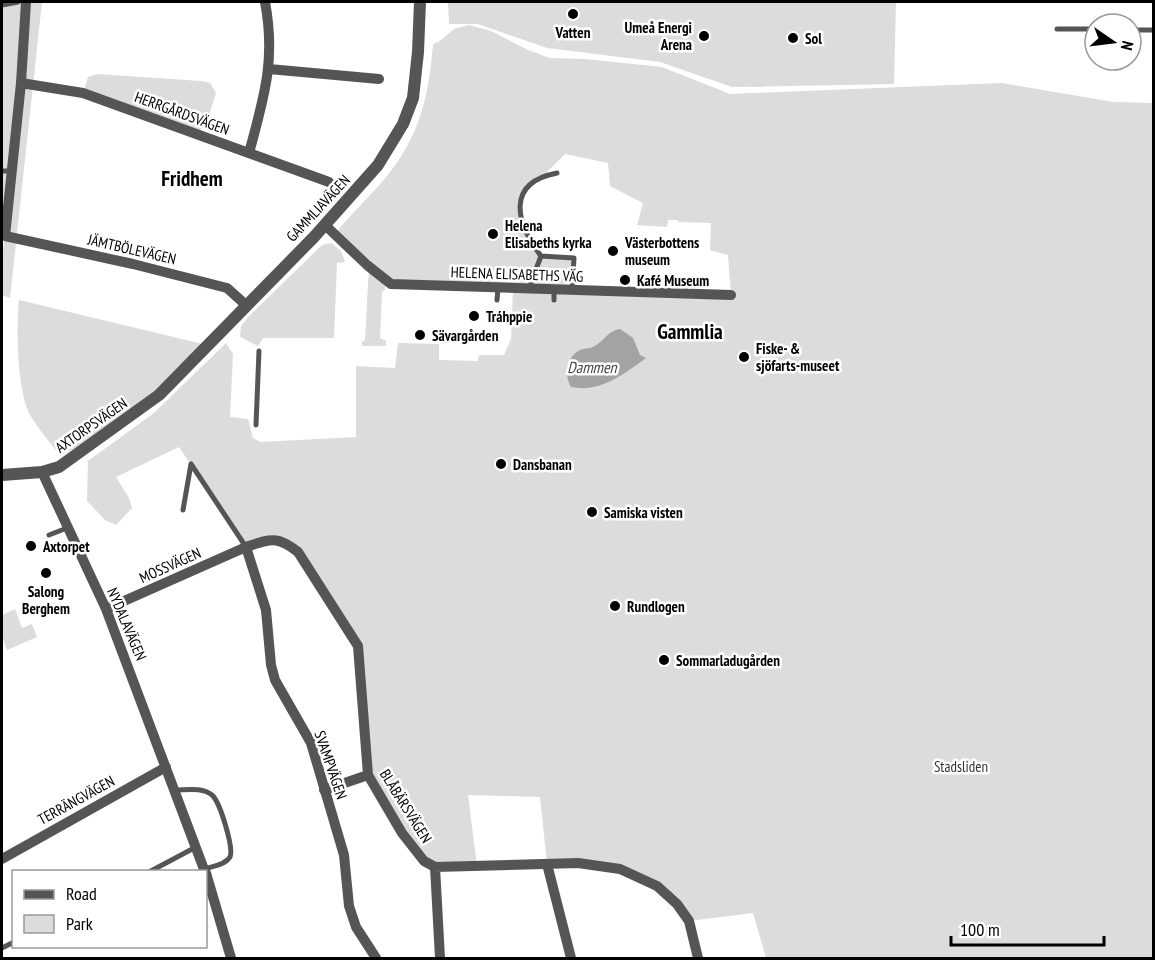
<svg xmlns="http://www.w3.org/2000/svg" width="1155" height="960" font-family="'PT Sans Narrow',sans-serif">
<style>
.green{fill:#dcdcdc;fill-rule:evenodd}
.water{fill:#a3a3a3}
.lines{fill:none;stroke-linecap:round;stroke-linejoin:round}
.service{stroke:#555;stroke-width:5}
.minor{stroke:#555;stroke-width:10}
.tertiary{stroke:#555;stroke-width:12}
.poi-dot{fill:#000;stroke:#fff;stroke-width:2}
.labels{text-anchor:middle;dominant-baseline:central;stroke-width:5;stroke-linejoin:round;paint-order:stroke}
.poi-label{font-size:15px;font-weight:bold;fill:#000;stroke:#fff;text-anchor:start}
.street-label{font-size:15px;fill:#000;stroke:#fff}
.park-label{font-size:15px;fill:#333;stroke:#fff}
.water-label{font-size:16px;font-style:italic;fill:#444;stroke:#fff}
.district-label{font-size:21px;font-weight:bold;fill:#000;stroke:#fff}
</style>
<rect width="100%" height="100%" fill="#fff"/>
<path class="green" d="M2,2H42L10,298L2,295V257L5,236L2,231Z
M448,2H896L894,84L732,87L660,62L547,48L478,24H449Z
M469,25L491,31L528,50L550,58L585,59L662,67L730,94L1001,83L1114,102L1153,103V958H766L753,913L689,921L677,904L620,870L547,864L540,797L468,795L477,866L424,861L368,775L358,646L285,542L246,547L179,447L116,477L129,498L132,508L116,525L105,520L87,501L88,461L154,413L226,343L233,354L230,417L248,419L253,438L261,442L356,437V366L395,368L398,343L439,344V360L478,361L479,355H504L511,339L513,289L385,281V290L382,292L380,338L386,341V346H362V342L365,340L369,267L335,234C351,213 371,196 387,176C420,135 429,95 433,44L440,41L454,29ZM565,154L608,163L610,186L643,203L637,225L667,227L668,220H678V222L711,223L710,250L728,255L731,295L572,291L574,258L541,256L521,221L523,191L543,176Z
M97,74L201,81L210,83L216,93L208,118L198,134L83,93L88,77Z
M331,243L341,251L345,262L337,263L334,338H263L258,346L240,337L241,326L249,316L322,245Z
M19,300L207,345L159,395L107,432L60,456C51,443 38,429 30,415C17,390 16,329 19,300Z
M15,609L22,628L32,624L37,637L7,650L2,636V615Z"/>
<path class="water" d="M620,329L633,338L640,355L646,358C624,374 600,393 571,387C564,375 566,357 580,350C584,348 589,349 593,347C605,341 607,331 620,329Z"/>
<g class="lines">
<path class="service" d="M2,5L18,2
M1057,29H1095
M1131,30H1154
M2,171H12
M541,256C516,223 505,183 557,173
M529,288L541,256L574,258L572,290
M497,300L498,288
M554,300V291
M256,425L259,351
M191,464L246,547
M183,510L191,464
M49,535L67,528
M175,790C187,790 202,787 212,795C220,802 234,848 230,857C225,865 213,866 205,869
M149,872L196,847
M2,948L14,942"/>
<path class="minor" d="M26,2L21,83L5,236L133,264L227,288L246,305
M269,69L379,79
M21,83L83,93L329,182
M249,153C264,97 276,60 265,2
M325,225L367,265L391,284L731,295
M42,472L106,609L205,872
M246,547L266,610L271,665L275,680L311,743L344,855L349,906L356,927L376,958
M106,609L246,547C270,539 277,535 298,552L358,646L368,775L402,833L424,861L435,867L578,863L620,869L657,886L677,904L689,921L698,958
M324,790L368,775
M2,859L166,767
M547,864L571,958
M435,867L440,958
M206,873L231,958"/>
<path class="tertiary" d="M2,475L42,472L59,467L159,395L314,237L378,165L403,124L413,98L418,52L420,2"/>
</g>
<g class="poi-dot">
<circle cx="573" cy="14" r="6"/>
<circle cx="704" cy="36" r="6"/>
<circle cx="793" cy="38" r="6"/>
<circle cx="493" cy="234" r="6"/>
<circle cx="613" cy="251" r="6"/>
<circle cx="625" cy="280" r="6"/>
<circle cx="474" cy="316" r="6"/>
<circle cx="420" cy="335" r="6"/>
<circle cx="744" cy="357" r="6"/>
<circle cx="501" cy="464" r="6"/>
<circle cx="592" cy="512" r="6"/>
<circle cx="31" cy="546" r="6"/>
<circle cx="46" cy="573" r="6"/>
<circle cx="615" cy="606" r="6"/>
<circle cx="664" cy="660" r="6"/>
</g>
<g class="labels">
<g class="poi-label">
<text x="692" y="27" text-anchor="end">Umeå Energi<tspan x="692" dy="17">Arena</tspan></text>
<text x="573" y="32" text-anchor="middle">Vatten</text>
<text x="805" y="38">Sol</text>
<text x="505" y="225">Helena<tspan x="505" dy="17">Elisabeths kyrka</tspan></text>
<text x="625" y="242">Västerbottens<tspan x="625" dy="17">museum</tspan></text>
<text x="637" y="280">Kafé Museum</text>
<text x="486" y="316">Tráhppie</text>
<text x="432" y="335">Sävargården</text>
<text x="756" y="348">Fiske- &amp;<tspan x="756" dy="17">sjöfarts-museet</tspan></text>
<text x="513" y="464">Dansbanan</text>
<text x="604" y="512">Samiska visten</text>
<text x="43" y="546">Axtorpet</text>
<text x="46" y="591" text-anchor="middle">Salong<tspan x="46" dy="17">Berghem</tspan></text>
<text x="627" y="606">Rundlogen</text>
<text x="676" y="660">Sommarladugården</text>
</g>
<g class="street-label">
<text transform="translate(182 113) rotate(20)">HERRGÅRDSVÄGEN</text>
<text transform="translate(318 208) rotate(-47)">GAMMLIAVÄGEN</text>
<text transform="translate(132 249) rotate(13)">JÄMTBÖLEVÄGEN</text>
<text transform="translate(517 274) rotate(2)">HELENA ELISABETHS VÄG</text>
<text transform="translate(91 425) rotate(-35)">AXTORPSVÄGEN</text>
<text transform="translate(170 565) rotate(-24)">MOSSVÄGEN</text>
<text transform="translate(127 624) rotate(67)">NYDALAVÄGEN</text>
<text transform="translate(331 765) rotate(71)">SVAMPVÄGEN</text>
<text transform="translate(76 800) rotate(-29)">TERRÄNGVÄGEN</text>
<text transform="translate(406 806) rotate(58)">BLÅBÄRSVÄGEN</text>
</g>
<g class="park-label">
<text x="961" y="766">Stadsliden</text>
</g>
<g class="water-label">
<text x="592" y="367">Dammen</text>
</g>
<g class="district-label">
<text x="192" y="178">Fridhem</text>
<text x="690" y="331">Gammlia</text>
</g>
</g>
<rect width="1155" height="960" fill="none" stroke="#000000" stroke-width="6"/>
<rect x="12" y="870" width="195" height="78" fill="#ffffff" stroke="#999999" stroke-width="1.5"/>
<rect x="24" y="890" width="30" height="9" fill="#555555" stroke="#999999" stroke-width="1.5"/>
<text x="66" y="900" font-size="18" fill="#000000">Road</text>
<rect x="24" y="915" width="30" height="18" fill="#dcdcdc" stroke="#999999" stroke-width="1.5"/>
<text x="66" y="930" font-size="18" fill="#000000">Park</text>
<g transform="translate(1113 42) rotate(104)"><circle r="28" fill="#ffffff" stroke="#999999" stroke-width="1.5"/>
<path d="M0-4.5L10 22L0 15L-10 22Z" fill="#000000"/>
<text y="-9" font-size="16" font-weight="bold" text-anchor="middle" fill="#000000">N</text>
</g>
<path d="M951 936v9h153v-9" fill="none" stroke="#000000" stroke-width="3"/>
<text x="960" y="936" font-size="18" fill="#000000" stroke="#ffffff" stroke-width="4.5" paint-order="stroke">100 m</text>
</svg>
